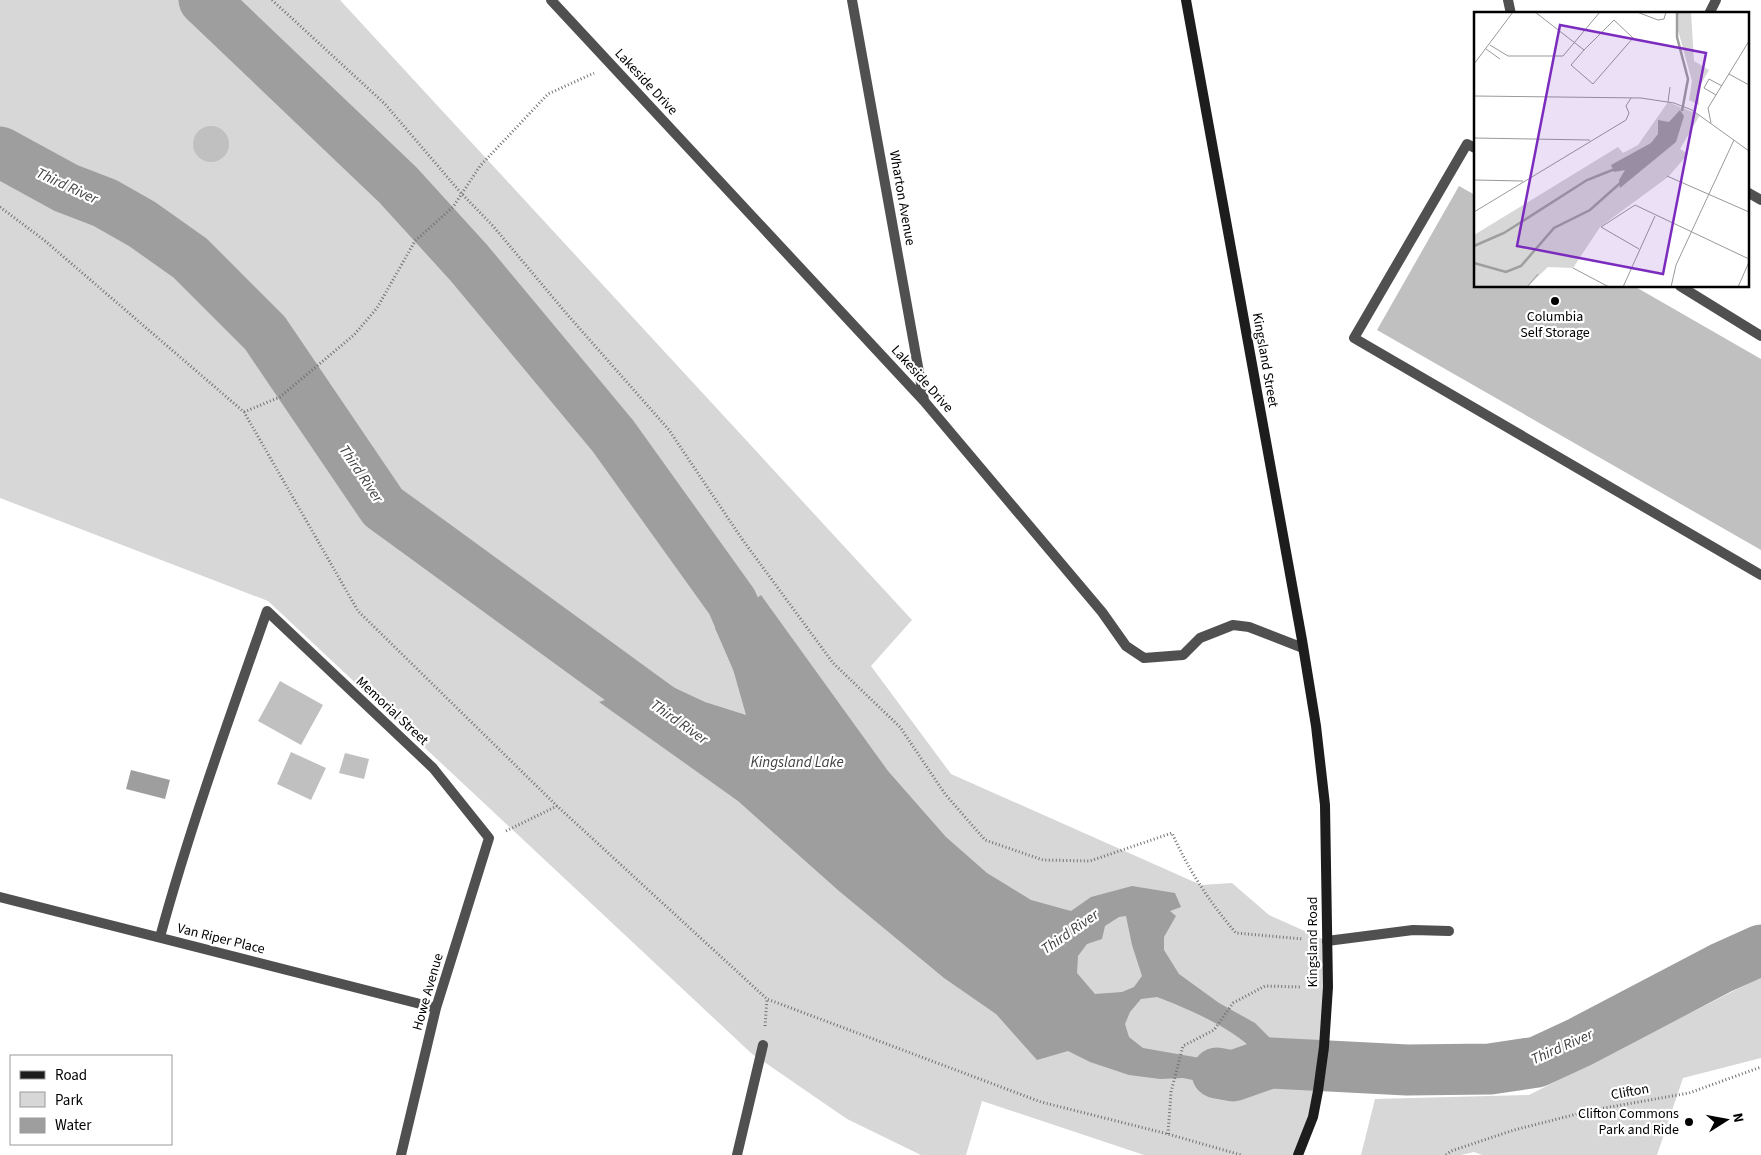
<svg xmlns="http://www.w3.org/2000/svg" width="1761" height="1155" font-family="'Source Sans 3',sans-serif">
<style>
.green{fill:#d7d7d7}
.water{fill:#9e9e9e;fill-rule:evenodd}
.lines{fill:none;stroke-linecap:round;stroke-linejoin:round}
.river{stroke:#9e9e9e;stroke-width:51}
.building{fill:#c0c0c0}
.path{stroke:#727272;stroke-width:3;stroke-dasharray:1 2.5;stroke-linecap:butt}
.service{stroke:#505050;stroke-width:10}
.minor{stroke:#505050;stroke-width:10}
.secondary{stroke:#1d1d1d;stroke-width:10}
.poi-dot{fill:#000;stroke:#fff;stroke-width:2}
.labels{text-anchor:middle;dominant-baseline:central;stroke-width:4.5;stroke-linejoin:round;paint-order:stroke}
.street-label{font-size:14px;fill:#000;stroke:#fff}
.poi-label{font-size:14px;fill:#000;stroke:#fff}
.water-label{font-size:15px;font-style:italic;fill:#3f3f3f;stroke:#fff}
.inset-river{fill:none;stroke:#9e9e9e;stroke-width:2.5}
.inset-road{fill:none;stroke:#999;stroke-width:1}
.view{fill:#7b2cbf;fill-opacity:0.15;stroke:#7b2cbf;stroke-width:2.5}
.inset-edge{fill:none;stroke:#000;stroke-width:2.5}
</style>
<rect width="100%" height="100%" fill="#fff"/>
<path class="green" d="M0,0H340L912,620L871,666L951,774L1201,885L1232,883L1269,915L1327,941L1324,1047L1293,1045L1289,1084L1318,1091L1298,1155H1144L982,1101L966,1155H921L847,1119L751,1053L268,601L0,498Z
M1761,977V1058L1683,1078L1657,1155H1482L1474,1152L1461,1155H1361L1375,1099L1529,1095Z"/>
<path class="water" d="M761,595L888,771L946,837L987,873L1031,900L1071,911L1091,897L1132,886L1175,893L1181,907L1170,911L1176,916L1164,937V950L1179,974L1219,1003L1255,1023L1273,1041L1287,1048L1281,1077H1261L1244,1087L1217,1085L1183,1078L1160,1079L1129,1075L1090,1062L1068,1051L1037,1060L996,1014L944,978L839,891L738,801L599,702L660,681L705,702L746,715L733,669L715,628ZM1126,916L1132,945L1142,976L1134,987L1122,992L1095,994L1077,973L1078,956L1087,944L1102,939L1105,926L1119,917ZM1157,997C1184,1007 1227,1026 1248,1045V1052L1238,1061L1223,1062L1143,1048L1129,1037L1125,1024L1130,1012L1141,999Z
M131,770L170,780L165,799L126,789Z"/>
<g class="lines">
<path class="river" d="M204,0L398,185L469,263L613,436L732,602L764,677
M0,152L66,188L105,203L142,224L190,258L265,333L383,507L692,732
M1217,1073L1233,1076L1270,1063L1407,1070L1490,1069L1537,1062L1580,1042L1721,968L1761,950"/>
</g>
<path class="building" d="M193 144a18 18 0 1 1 36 0a18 18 0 1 1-36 0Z
M1459,186L1475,195V286H1634L1761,359V550L1377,330Z
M280,681L323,705L301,745L258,721Z
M291,752L326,768L311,800L277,784Z
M345,753L369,759L364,779L339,773Z"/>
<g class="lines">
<path class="path" d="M272,0L385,104L461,193L493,226L566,313L669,430L742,539L833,663L900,727L945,794L985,840L1043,860L1090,861L1172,833C1188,869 1210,903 1236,933L1303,939
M0,207L44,240L244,412L358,611L557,806L767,999L1041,1102L1168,1134L1241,1155
M244,412L280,397L354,335L377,308L415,241L453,207L480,166L548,94L594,73
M506,831L557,806
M765,1026L767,999
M1168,1134L1171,1092L1183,1046L1214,1030L1233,1003L1265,986L1302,987
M1446,1155L1451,1151L1514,1130L1593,1110L1689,1093L1761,1067"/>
<path class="service" d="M1475,148L1467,144L1354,338L1761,575
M1680,286L1761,336
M1327,941L1413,930L1449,931"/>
<path class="minor" d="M551,0L924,401L1102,612L1126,646L1144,658L1183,655L1200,638L1233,625L1249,627L1303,648
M852,0L924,400
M1508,0L1511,14
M1709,14L1716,0
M1747,192L1761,200
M0,897L436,1008
M160,937C190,827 229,719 267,611L433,768L489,838L436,1008L401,1155
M737,1155L763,1045"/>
<path class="secondary" d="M1186,0L1302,640L1316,726L1325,805L1328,987L1324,1047L1318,1091L1313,1117L1298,1155"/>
</g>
<g class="poi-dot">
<circle cx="1555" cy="301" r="5"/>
<circle cx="1689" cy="1122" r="5"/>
</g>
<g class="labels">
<g class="street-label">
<text transform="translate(646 82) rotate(47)">Lakeside Drive</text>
<text transform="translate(902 198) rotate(80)">Wharton Avenue</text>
<text transform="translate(1265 360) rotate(80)">Kingsland Street</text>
<text transform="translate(922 379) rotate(48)">Lakeside Drive</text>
<text transform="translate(392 711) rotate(43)">Memorial Street</text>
<text transform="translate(221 939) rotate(14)">Van Riper Place</text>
<text transform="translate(1313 942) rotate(-90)">Kingsland Road</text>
<text transform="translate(428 992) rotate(-74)">Howe Avenue</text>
<text transform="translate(1630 1092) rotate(-10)">Clifton</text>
</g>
<g class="poi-label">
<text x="1555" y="317">Columbia<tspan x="1555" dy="16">Self Storage</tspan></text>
<text x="1679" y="1114" text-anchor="end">Clifton Commons<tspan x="1679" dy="16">Park and Ride</tspan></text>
</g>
<g class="water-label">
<text transform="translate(67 186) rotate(25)">Third River</text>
<text transform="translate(361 474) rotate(56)">Third River</text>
<text transform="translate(679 722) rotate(35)">Third River</text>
<text x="797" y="762">Kingsland Lake</text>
<text transform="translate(1070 932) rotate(-35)">Third River</text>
<text transform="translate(1562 1047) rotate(-24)">Third River</text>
</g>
</g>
<g transform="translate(1474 12)">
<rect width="275" height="275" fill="#fff"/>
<path d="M202,0H217L220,49L235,58L224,77L225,93L215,88L218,69L202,11ZM194,90L226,103L206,137L214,142L194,165L126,215L99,256L74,255L53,275H0V223L144,135L149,141L164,133Z" fill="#d7d7d7"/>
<path d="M206,98L210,104L202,130L146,176L145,168L151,158L140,160L137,153L177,131L184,122V108L195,110Z" fill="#9e9e9e"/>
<path class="inset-river" d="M203,0V25L214,67L208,99M0,234L30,221L113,168L146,155M0,251L32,260L47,254L80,216L116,198L153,165"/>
<path class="inset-road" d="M61,0L110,38L97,53L119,72L159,26L140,8L110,38M163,0L184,8L190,7L192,0M16,33L34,44H89L126,0M12,37L26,47M0,52L39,0M255,62L275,73M242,83L230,76L235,67L248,74M0,84L167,86L200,91L218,98L275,139M194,90L196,75M237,111L234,96L275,29M0,126L116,128M193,164L275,200M0,168L49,169M0,200L152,108L155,101L152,94L157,86M165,237L127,215L161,193L275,247M99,256L135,275M53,275L64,262M149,275L181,204M197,275L202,253L260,128M264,275L275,250"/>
<path class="view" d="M86,13L232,41L189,262L43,234Z"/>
<rect width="275" height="275" class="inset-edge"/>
</g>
<rect x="10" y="1055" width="162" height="90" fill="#ffffff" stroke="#999999"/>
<rect x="20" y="1071" width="25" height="8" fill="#1d1d1d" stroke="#999999"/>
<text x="55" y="1080" font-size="15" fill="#000000">Road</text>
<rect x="20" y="1092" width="25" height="15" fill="#d7d7d7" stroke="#999999"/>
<text x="55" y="1105" font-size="15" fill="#000000">Park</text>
<rect x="20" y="1118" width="25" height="15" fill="#9e9e9e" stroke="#999999"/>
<text x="55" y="1130" font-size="15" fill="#000000">Water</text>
<g transform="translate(1726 1120) rotate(79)" stroke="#ffffff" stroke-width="4" paint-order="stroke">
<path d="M0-4L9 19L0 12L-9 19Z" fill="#000000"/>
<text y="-8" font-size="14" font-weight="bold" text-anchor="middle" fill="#000000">N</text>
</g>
</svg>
